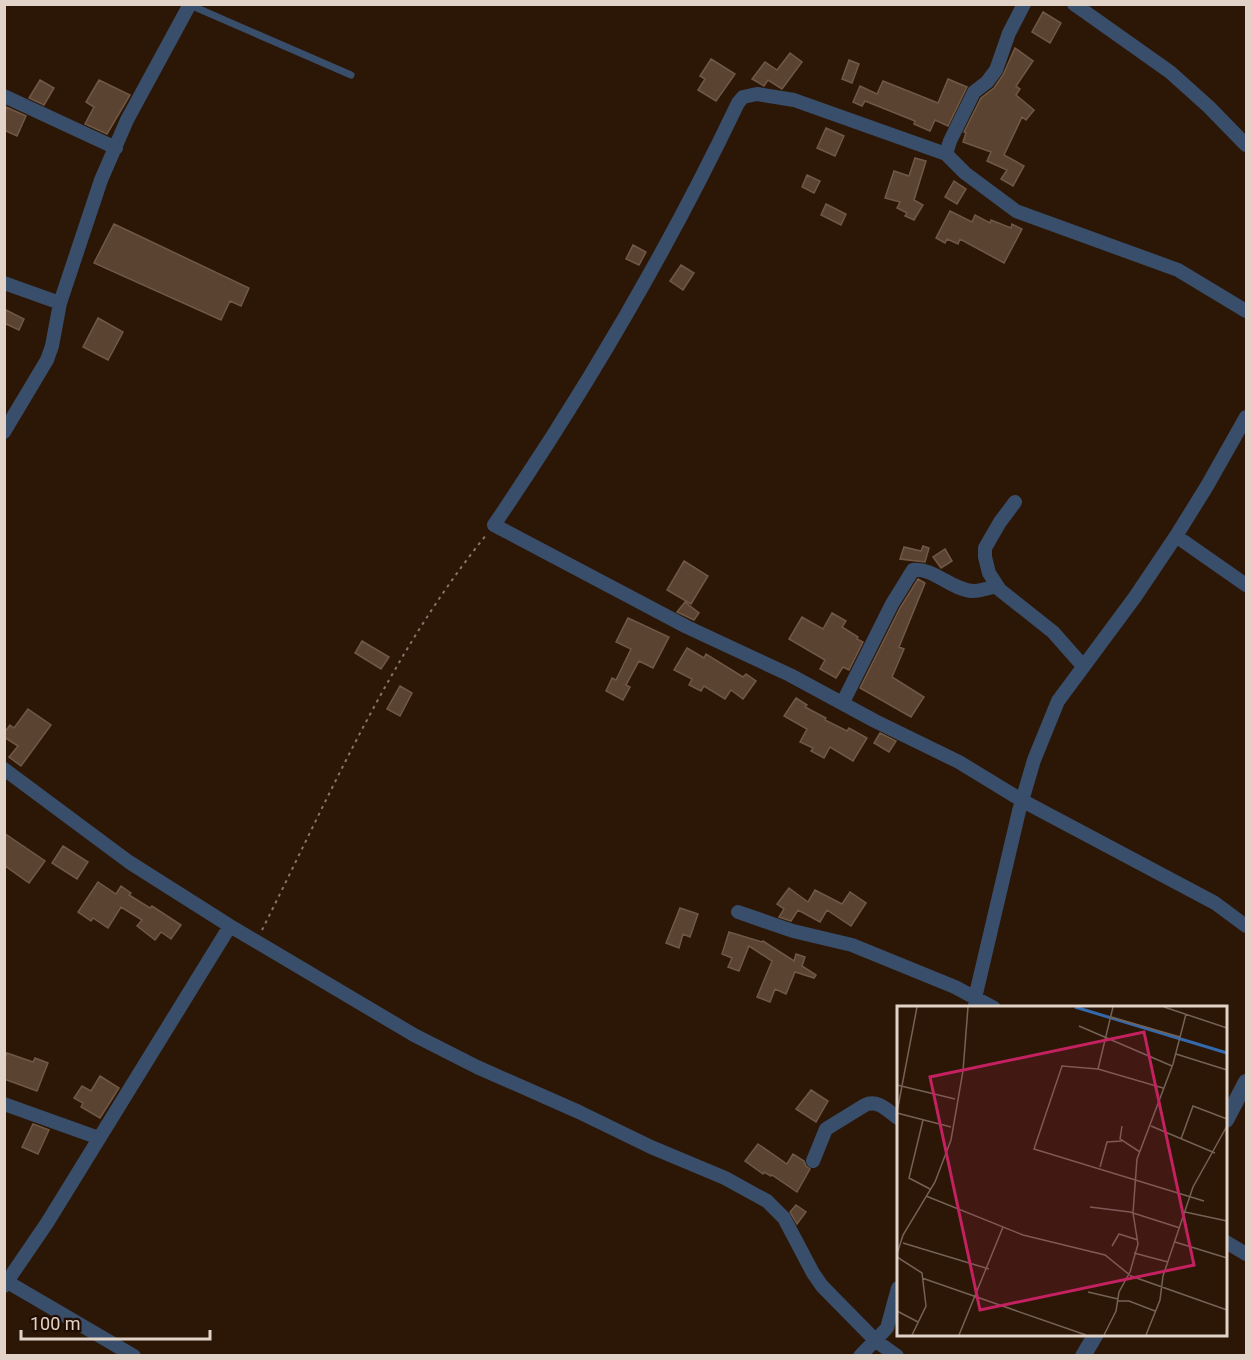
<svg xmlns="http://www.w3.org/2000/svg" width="1251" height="1360" font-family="Roboto,sans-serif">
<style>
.building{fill:#5b4332;stroke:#715846;stroke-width:1.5}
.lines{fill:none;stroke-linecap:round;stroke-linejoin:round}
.path{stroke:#877568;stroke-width:2;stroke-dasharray:3 4.5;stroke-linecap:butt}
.service{stroke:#384e6a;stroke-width:7}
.minor{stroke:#384e6a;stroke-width:14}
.tertiary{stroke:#384e6a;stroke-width:16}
.inset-river{fill:none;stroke:#3369ad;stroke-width:3}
.inset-road{fill:none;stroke:#756255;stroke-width:1.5}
.view{fill:#c42160;fill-opacity:0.15;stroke:#c42160;stroke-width:3}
.inset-edge{fill:none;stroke:#e2d3c9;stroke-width:3}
</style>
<rect width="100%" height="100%" fill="#2c1707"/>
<path class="building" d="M1043,12L1061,23L1050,43L1032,32Z
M1015,48L1033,61L1016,86L1020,89L1016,95L1034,110L1026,120L1022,117L1004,155L1024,166L1013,186L1001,179L1007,170L987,161L991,152L963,142L966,133L964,132L981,98L994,88L1003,75Z
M790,53L802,62L782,89L768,80L764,86L752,79L765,62L777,70Z
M711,59L735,74L716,101L698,90L705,79L700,76Z
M849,60L859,64L852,83L842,79Z
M948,79L967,87L948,126L935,120L930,131L914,124L915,121L865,101L862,106L853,102L860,86L877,94L883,81L938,103Z
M40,80L54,88L44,105L29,98Z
M99,80L130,95L107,134L85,124L94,107L86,102Z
M6,107L26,116L17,136L4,130Z
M826,128L844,136L835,156L817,148Z
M915,158L926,161L914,200L923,205L914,220L905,216L907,213L897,208L900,202L885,198L894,171L909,176Z
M807,175L820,181L814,193L802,187Z
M954,181L966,189L957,204L945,197Z
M826,204L846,214L841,225L821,215Z
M950,211L972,222L975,215L990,223L991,220L1011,228L1012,224L1022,229L1004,263L960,239L958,244L947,239L945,243L936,238Z
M114,224L249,288L241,306L230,301L221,320L94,263Z
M633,245L646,252L639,265L626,259Z
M681,265L694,273L683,290L670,281Z
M4,309L24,319L19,330L4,323Z
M98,318L123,332L108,360L83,347Z
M923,546L929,548L925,562L900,559L904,547L921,551Z
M945,549L952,561L941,568L933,557Z
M684,561L708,576L691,604L667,590Z
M918,579L925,583L899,647L904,649L892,677L924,697L911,717L860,688L900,608Z
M685,602L699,613L694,620L677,612Z
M832,613L846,621L842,627L858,637L857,639L863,642L849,670L843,667L836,678L820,669L825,660L789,639L802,617L823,629Z
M628,618L669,637L653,668L639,661L626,685L630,687L623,700L606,691L612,678L616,680L631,649L616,642Z
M362,641L389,657L381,669L355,653Z
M687,648L704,658L706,654L743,677L746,674L756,681L743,699L731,690L725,699L704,686L701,691L689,685L692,679L674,670Z
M400,686L412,693L400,716L387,709Z
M796,698L807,705L805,707L826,718L825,720L847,731L849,728L867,738L853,761L830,747L824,758L811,751L813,748L800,742L807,729L784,716Z
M28,709L51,725L21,766L9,757L18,746L4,737V733L10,725L14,728Z
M880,733L896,741L889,752L874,743Z
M4,833L45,861L29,883L4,865Z
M63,846L88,862L77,879L52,863Z
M98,882L116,894L121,886L131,893L129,895L150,908L152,906L181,925L171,939L161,932L155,940L137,926L142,920L121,907L108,928L93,918L91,921L78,912Z
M789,888L808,902L815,890L842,904L850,892L866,903L851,926L827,910L820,922L798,910L791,921L779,917L784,909L777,904Z
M680,908L698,914L690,937L683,934L679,948L666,943Z
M729,932L762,942L763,941L794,961L796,954L805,957L802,966L816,975L814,978L795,972L786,994L775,989L770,1002L757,997L772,961L749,946L739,971L728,967L732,958L722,954Z
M7,1053L33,1062L35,1058L48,1063L37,1091L4,1079V1060Z
M100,1076L119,1088L100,1118L81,1107L83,1103L74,1098L82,1086L91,1091Z
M811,1090L828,1101L816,1122L796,1109Z
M33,1124L49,1130L38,1154L22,1147Z
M758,1144L787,1164L793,1154L804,1161L806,1166L810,1169L797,1192L772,1175L771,1176L764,1172L763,1174L745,1161Z
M796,1205L806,1212L797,1224L790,1212Z"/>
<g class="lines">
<path class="path" d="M262,930C330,795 391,652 487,534"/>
<path class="service" d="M190,5L351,75"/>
<path class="minor" d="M1074,4L1170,72L1209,107L1246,145
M4,96L116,148
M946,154L950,141L974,92L987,82L996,70L1009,33L1024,4
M4,283L60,303
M1246,311L1178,270L1016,211L965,173L946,154L794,100L757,94L743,97L738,103C668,250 585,391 494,525L687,627L790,675L875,721L959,762L1023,801L1215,903L1246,926
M4,432L47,360L52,346L60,303L101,180L127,120L190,4
M1015,502L1000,522L985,548V557L989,573L1000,590L1053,632L1083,666
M1176,536L1246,585
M843,702L892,604L913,570C933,567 951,590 973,591C981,591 989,588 997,586
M4,769L129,862L230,926L414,1035L477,1067L579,1112L651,1147L725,1178L767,1201L784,1218L813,1273L822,1286L876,1341L897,1356
M738,912L793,931L852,945L955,987L994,1008
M975,1008V998L1019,811L1034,760L1058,701L1135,597L1176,536L1207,486L1246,417
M4,1104L99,1138
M813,1161L826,1129L865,1105C878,1099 888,1111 898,1118
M1226,1242L1246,1254
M4,1280L134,1356
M4,1286L47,1223L230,926
M860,1356L887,1328L898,1288"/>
<path class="tertiary" d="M1226,1120L1246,1082
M1083,1356L1096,1334"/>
</g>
<g transform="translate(897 1006)">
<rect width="330" height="330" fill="#2c1707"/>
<path class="inset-river" d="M178,1L330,47"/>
<path class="inset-road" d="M267,1L330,22M214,11L283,31M182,20L275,60M279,48L330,64M201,63L216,1M0,79L58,93M266,82L201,63L165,60L137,143L307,195M0,106L20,1M0,107L54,121M26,114L12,172L33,183M225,120L223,133L243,146M254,120L318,147M284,133L296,100L330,113M203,161L210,136L225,135M29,190L126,229L208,249L234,270L330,304M193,201L233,206L283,222M288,206L330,215M278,236L330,252M6,237L92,263M215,240L222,228L241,234M237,247L271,256M0,248L6,229L38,176L54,134L66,65L71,1M0,251L25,267L29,300L15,329M25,272L189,329M191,286L221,293M221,295H232L258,305M0,305L21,316M62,329L106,221M207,329L219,305L222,286L233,266L241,238L236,207L240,153L276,58L289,8M249,329L263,294L266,270L296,181L330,120"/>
<path class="view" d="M247,26L297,259L83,304L33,71Z"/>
<rect width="330" height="330" class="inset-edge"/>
</g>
<rect width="1251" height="1360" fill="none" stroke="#e2d3c9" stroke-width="12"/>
<path d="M21 1330v9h189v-9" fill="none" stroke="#e2d3c9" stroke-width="3"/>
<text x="30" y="1330" font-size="18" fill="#e2d3c9" stroke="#220e01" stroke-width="4.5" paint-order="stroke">100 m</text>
</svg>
